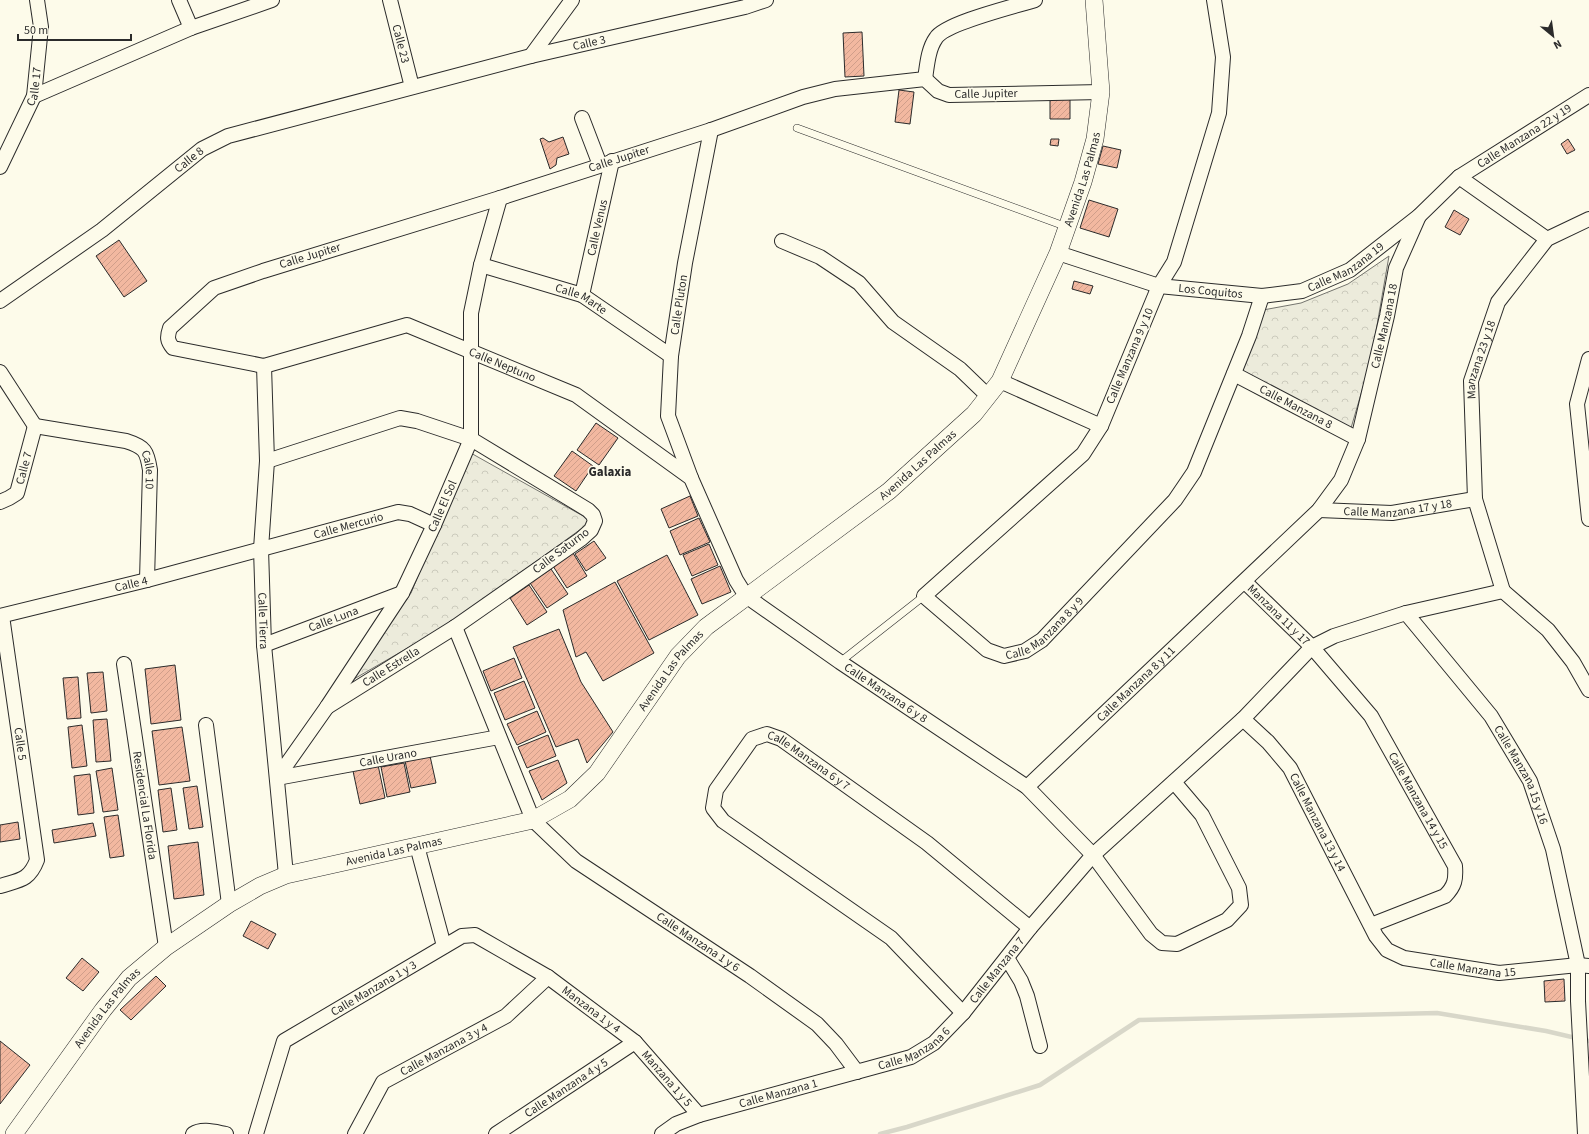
<svg xmlns="http://www.w3.org/2000/svg" width="1589" height="1134" font-family="'Source Sans 3',sans-serif">
<style>
.park{fill:url(#park-crowns);stroke:#74746e}
.lines{fill:none;stroke-linecap:round;stroke-linejoin:round}
.stream{stroke:#d8d7c9;stroke-width:4.5}
.building{fill:url(#building-hatch);stroke:#2b2b2b}
.service-casing{stroke:#2b2b2b;stroke-width:8}
.minor-casing{stroke:#2b2b2b;stroke-width:16}
.tertiary-casing{stroke:#2b2b2b;stroke-width:18}
.service{stroke:#fdfbea;stroke-width:7}
.minor{stroke:#fdfbea;stroke-width:14}
.tertiary{stroke:#fdfbea;stroke-width:17}
.labels{text-anchor:middle;dominant-baseline:central;stroke-width:3;stroke-linejoin:round;paint-order:stroke}
.street-label{font-size:12px;fill:#2b2b2b;stroke:#fdfbea}
.neighbourhood-label{font-size:13px;font-weight:bold;fill:#2b2b2b;stroke:#fdfbea}
</style>
<defs>
<pattern id="park-crowns" width="20" height="18" patternUnits="userSpaceOnUse"><rect width="20" height="18" fill="#ecebdb"/><path d="M2 6a3 3 0 1 1 6 0M12 15a3 3 0 1 1 6 0" fill="none" stroke="#cbcabc"/></pattern>
<pattern id="building-hatch" width="6" height="6" patternUnits="userSpaceOnUse"><rect width="6" height="6" fill="#f2b8a0"/><path d="M-1 1l2-2M0 6l6-6M5 7l2-2" fill="none" stroke="#d09e8a"/></pattern>
</defs>
<rect width="100%" height="100%" fill="#fdfbea"/>
<path class="park" d="M1389,256L1371,360L1351,428L1238,370L1263,310L1301,303L1348,284Z
M469,452L592,521L451,623L347,683L411,593Z"/>
<g class="lines">
<path class="stream" d="M880,1134L907,1127L1040,1085L1139,1020L1437,1013L1546,1031L1589,1041"/>
</g>
<path class="building" d="M862,32L864,76L845,77L843,33Z
M899,90L914,92L910,124L895,122Z
M1070,98V119H1050V99Z
M563,137L569,154L557,158L556,165L550,169L540,139L543,138L549,142Z
M1051,139H1059L1058,146L1050,145Z
M1568,139L1575,150L1567,154L1561,144Z
M1103,146L1121,150L1117,168L1098,164Z
M1089,200L1118,209L1109,237L1080,228Z
M1454,210L1469,219L1460,235L1445,227Z
M119,240L147,281L124,297L96,256Z
M1074,281L1093,286L1090,294L1072,289Z
M596,423L618,438L599,465L577,450Z
M572,451L593,466L576,491L554,476Z
M690,496L698,516L669,528L661,509Z
M699,518L710,542L680,555L670,531Z
M594,541L606,558L586,571L575,554Z
M709,544L718,565L692,576L683,555Z
M573,553L587,576L567,588L553,566Z
M667,555L698,615L649,640L617,581Z
M720,566L731,592L702,604L691,579Z
M551,569L568,594L547,608L530,583Z
M615,582L654,653L603,681L586,652L576,657L563,610Z
M529,585L547,612L527,625L510,598Z
M559,629L581,682L613,732L587,763L578,739L556,747L513,647Z
M514,658L522,678L491,691L483,671Z
M175,665L181,720L151,724L145,669Z
M103,672L107,711L91,713L87,673Z
M78,677L81,718L67,719L63,678Z
M524,681L535,708L505,720L494,693Z
M537,711L546,732L517,745L507,724Z
M107,719L111,761L96,762L93,720Z
M82,725L87,766L72,768L68,727Z
M182,727L190,781L159,785L152,731Z
M548,735L556,756L527,768L518,747Z
M430,756L436,783L411,788L405,761Z
M558,760L567,783L542,800L529,771Z
M404,763L410,792L387,797L381,767Z
M378,765L385,798L360,804L353,771Z
M112,768L118,810L103,812L96,771Z
M90,774L94,813L78,815L74,776Z
M197,786L203,827L189,829L183,788Z
M171,788L177,830L163,832L158,790Z
M118,815L124,856L110,858L104,817Z
M18,822L20,839L0,842V825Z
M93,823L96,836L54,843L52,830Z
M198,842L204,895L174,899L168,846Z
M251,921L276,934L268,949L243,936Z
M82,958L99,972L83,991L66,978Z
M156,976L166,986L131,1020L120,1010Z
M1564,979L1565,1001L1545,1002L1544,981Z
M0,1041L30,1065L0,1104Z"/>
<g class="lines">
<g class="service-casing">
<path id="service" d="M797,128L1067,227
M840,662L924,596"/>
</g>
<g class="minor-casing">
<g id="minor">
<path d="M179,0L191,28"/>
<path id="s1" d="M390,0L412,87"/>
<path id="s2" d="M1214,0L1223,57L1219,113L1174,262L1159,286L1101,426L1083,454L924,596L987,650L1004,656L1025,651L1042,640L1175,500L1194,472L1249,336L1262,296"/>
<path d="M531,56L572,0"/>
<path d="M925,79C927,66 928,49 936,38C945,23 1016,6 1035,0"/>
<path id="s3" d="M1101,92L949,95L938,91L925,79L835,89L803,97L711,130L500,198L263,271L214,288L170,328C167,337 167,341 173,348L264,366L407,325L576,395L691,478L736,580L746,596L840,662L1027,787L1093,855L1151,934L1162,943L1177,944L1227,920L1241,905L1239,888L1202,815L1174,782"/>
<path d="M34,96L191,28L272,0"/>
<path d="M582,118L600,165"/>
<path id="s4" d="M0,167L34,96L41,27L37,0"/>
<path d="M1459,177L1547,239"/>
<path d="M782,241L820,257L859,283L893,322L960,369L988,396"/>
<path id="s5" d="M1058,253L1159,286L1262,296L1302,291L1350,270L1419,216L1459,177L1589,95"/>
<path id="s6" d="M481,265L582,295L671,356"/>
<path id="s7" d="M582,295L612,161"/>
<path id="s8" d="M0,301L102,230L202,149L228,136L531,56L745,7L766,0"/>
<path d="M1589,359L1577,404L1589,519"/>
<path id="s9" d="M264,366L267,461L261,549L264,645L286,875"/>
<path d="M0,372L35,426"/>
<path id="s10" d="M1234,374L1358,439"/>
<path d="M1000,381L1101,426"/>
<path id="s11" d="M35,426L126,441C145,447 147,451 150,470L147,580"/>
<path d="M267,461L400,418L417,421L471,439L588,510L593,515L595,521L591,530L581,539L455,627L327,707"/>
<path id="s12" d="M691,478L668,416L671,356L685,263L711,130"/>
<path id="s13" d="M0,502L9,498L17,493L35,426"/>
<path id="s14" d="M1319,510L1392,513L1475,499"/>
<path id="s15" d="M1245,582L1312,647L1371,716L1455,866C1456,879 1455,886 1445,896L1371,925"/>
<path id="s16" d="M1503,591L1475,499L1471,381L1498,302L1547,239L1589,219"/>
<path d="M1503,591L1548,630L1573,662L1589,690"/>
<path id="s17" d="M1406,613L1491,716L1530,781L1553,849L1578,965V1001L1585,1134"/>
<path id="s18" d="M0,616L147,580L398,512L410,514L434,525"/>
<path id="s19" d="M455,627L533,820L576,861L750,976L817,1024L836,1044L857,1072"/>
<path id="s20" d="M264,645L402,593"/>
<path id="s21" d="M124,664L166,947"/>
<path id="s22" d="M1243,719L1268,742L1290,768L1376,936L1387,950L1404,958L1499,973L1578,965L1589,966"/>
<path d="M206,725L229,904"/>
<path id="s23" d="M277,778L327,707L402,593L434,525L471,439V313L481,265L500,198"/>
<path id="s24" d="M277,778L499,737"/>
<path id="s25" d="M1027,787L1319,510L1341,480L1358,439L1387,316L1396,268L1419,216"/>
<path d="M417,846L444,946"/>
<path d="M0,886C19,880 29,881 37,860L2,616"/>
<path d="M1007,958L1021,981L1027,996L1040,1046"/>
<path id="s26" d="M963,1013L891,938L723,821L713,808L716,790L752,739L767,734L781,739L927,843L1030,928"/>
<path d="M193,1134C202,1128 215,1132 226,1134"/>
<path id="s27" d="M256,1134L284,1041L462,936L475,935L548,977L635,1042L699,1115"/>
<path id="s28" d="M355,1134L383,1082L506,1016L548,977"/>
<path id="s29" d="M496,1134L635,1042"/>
<path id="s30" d="M662,1134L676,1124L699,1115L911,1057L934,1043L963,1013L1030,928L1093,855L1243,719L1312,647L1334,636L1406,613L1503,591"/>
</g>
</g>
<g class="tertiary-casing">
<g id="tertiary">
<path id="s31" d="M14,1134L103,1010L129,978L166,947L229,904L260,886L286,875L533,820L570,799L597,773L678,656L706,627L889,491L974,414L1000,381L1058,253L1083,182L1095,139L1101,92L1094,0"/>
</g>
</g>
<use href="#service" class="service"/>
<use href="#minor" class="minor"/>
<use href="#tertiary" class="tertiary"/>
</g>
<g class="labels">
<g class="street-label">
<text stroke="none"><textPath href="#s8" startOffset="655">Calle 3</textPath></text>
<text stroke="none"><textPath href="#s1" startOffset="45">Calle 23</textPath></text>
<text stroke="none"><textPath href="#s4" startOffset="88">Calle 17</textPath></text>
<text transform="translate(986 94) rotate(-1)">Calle Jupiter</text>
<text stroke="none"><textPath href="#s5" startOffset="523">Calle Manzana 22 y 19</textPath></text>
<text transform="translate(619 159) rotate(-18)">Calle Jupiter</text>
<text stroke="none"><textPath href="#s8" startOffset="236">Calle 8</textPath></text>
<text stroke="none"><textPath href="#s31" startOffset="1501">Avenida Las Palmas</textPath></text>
<text stroke="none"><textPath href="#s7" startOffset="69">Calle Venus</textPath></text>
<text transform="translate(310 256) rotate(-17)">Calle Jupiter</text>
<text stroke="none"><textPath href="#s5" startOffset="300">Calle Manzana 19</textPath></text>
<text stroke="none"><textPath href="#s5" startOffset="158">Los Coquitos</textPath></text>
<text stroke="none"><textPath href="#s6" startOffset="106">Calle Marte</textPath></text>
<text stroke="none"><textPath href="#s12" startOffset="178">Calle Pluton</textPath></text>
<text stroke="none"><textPath href="#s25" startOffset="600">Calle Manzana 18</textPath></text>
<text transform="translate(1130 356) rotate(-67)">Calle Manzana 9 y 10</text>
<text stroke="none"><textPath href="#s16" startOffset="237">Manzana 23 y 18</textPath></text>
<text stroke="none"><textPath href="#s3" startOffset="1350">Calle Neptuno</textPath></text>
<text stroke="none"><textPath href="#s10" startOffset="70">Calle Manzana 8</textPath></text>
<text stroke="none"><textPath href="#s31" startOffset="1165">Avenida Las Palmas</textPath></text>
<text stroke="none"><textPath href="#s13" startOffset="45">Calle 7</textPath></text>
<text stroke="none"><textPath href="#s11" startOffset="133">Calle 10</textPath></text>
<text stroke="none"><textPath href="#s23" startOffset="319">Calle El Sol</textPath></text>
<text stroke="none"><textPath href="#s14" startOffset="79">Calle Manzana 17 y 18</textPath></text>
<text stroke="none"><textPath href="#s18" startOffset="360">Calle Mercurio</textPath></text>
<text transform="translate(561 551) rotate(-37)">Calle Saturno</text>
<text stroke="none"><textPath href="#s18" startOffset="135">Calle 4</textPath></text>
<text stroke="none"><textPath href="#s15" startOffset="47">Manzana 11 y 17</textPath></text>
<text stroke="none"><textPath href="#s20" startOffset="74">Calle Luna</textPath></text>
<text stroke="none"><textPath href="#s9" startOffset="255">Calle Tierra</textPath></text>
<text stroke="none"><textPath href="#s2" startOffset="847">Calle Manzana 8 y 9</textPath></text>
<text transform="translate(391 667) rotate(-32)">Calle Estrella</text>
<text stroke="none"><textPath href="#s31" startOffset="842">Avenida Las Palmas</textPath></text>
<text stroke="none"><textPath href="#s25" startOffset="150">Calle Manzana 8 y 11</textPath></text>
<text stroke="none"><textPath href="#s3" startOffset="1872">Calle Manzana 6 y 8</textPath></text>
<text transform="translate(20 744) rotate(82)">Calle 5</text>
<text stroke="none"><textPath href="#s24" startOffset="113">Calle Urano</textPath></text>
<text stroke="none"><textPath href="#s26" startOffset="471">Calle Manzana 6 y 7</textPath></text>
<text stroke="none"><textPath href="#s17" startOffset="200">Calle Manzana 15 y 16</textPath></text>
<text stroke="none"><textPath href="#s15" startOffset="281">Calle Manzana 14 y 15</textPath></text>
<text stroke="none"><textPath href="#s21" startOffset="143">Residencial La Florida</textPath></text>
<text stroke="none"><textPath href="#s22" startOffset="129">Calle Manzana 13 y 14</textPath></text>
<text stroke="none"><textPath href="#s31" startOffset="493">Avenida Las Palmas</textPath></text>
<text stroke="none"><textPath href="#s19" startOffset="414">Calle Manzana 1 y 6</textPath></text>
<text stroke="none"><textPath href="#s22" startOffset="363">Calle Manzana 15</textPath></text>
<text stroke="none"><textPath href="#s30" startOffset="385">Calle Manzana 7</textPath></text>
<text stroke="none"><textPath href="#s27" startOffset="201">Calle Manzana 1 y 3</textPath></text>
<text stroke="none"><textPath href="#s31" startOffset="157">Avenida Las Palmas</textPath></text>
<text stroke="none"><textPath href="#s27" startOffset="455">Manzana 1 y 4</textPath></text>
<text stroke="none"><textPath href="#s30" startOffset="268">Calle Manzana 6</textPath></text>
<text stroke="none"><textPath href="#s28" startOffset="128">Calle Manzana 3 y 4</textPath></text>
<text stroke="none"><textPath href="#s27" startOffset="558">Manzana 1 y 5</textPath></text>
<text stroke="none"><textPath href="#s29" startOffset="84">Calle Manzana 4 y 5</textPath></text>
<text stroke="none"><textPath href="#s30" startOffset="124">Calle Manzana 1</textPath></text>
</g>
<g class="neighbourhood-label">
<text x="610" y="472">Galaxia</text>
</g>
</g>
<g transform="translate(1553 36) rotate(151)" stroke="#fdfbea" stroke-width="3" paint-order="stroke">
<path d="M0-3L7 15L0 10L-7 15Z" fill="#2b2b2b"/>
<text y="-6" font-size="11" font-weight="bold" text-anchor="middle" fill="#2b2b2b">N</text>
</g>
<path d="M18 34v6h113v-6" fill="none" stroke="#2b2b2b" stroke-width="2"/>
<text x="24" y="34" font-size="12" fill="#2b2b2b" stroke="#fdfbea" stroke-width="3" paint-order="stroke">50 m</text>
</svg>
